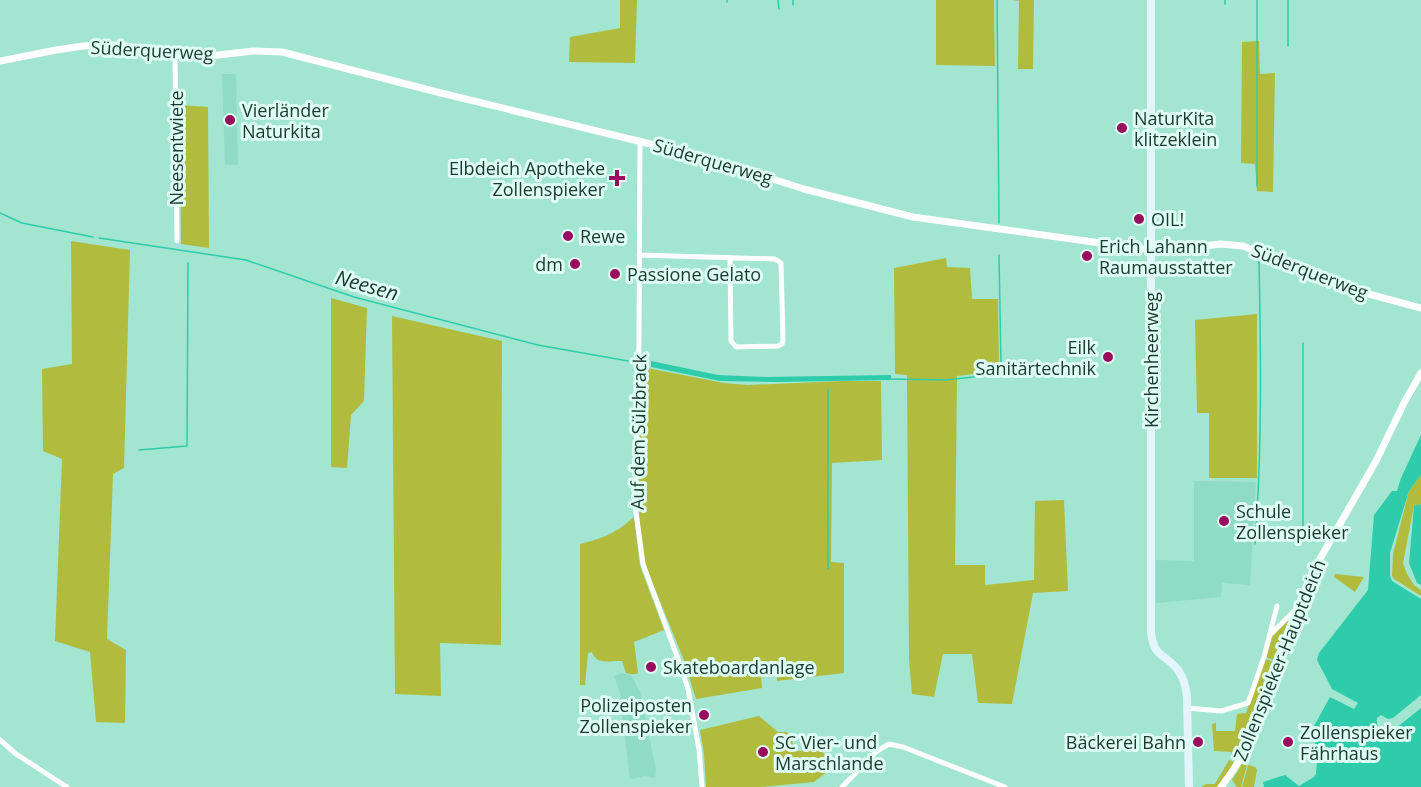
<svg xmlns="http://www.w3.org/2000/svg" width="1421" height="787" font-family="'Open Sans',sans-serif">
<style>
.built{fill:#8fdbc5}
.green{fill:#b1bc3e}
.water{fill:#2eccab}
.lines{fill:none;stroke-linecap:round;stroke-linejoin:round}
.stream{stroke:#2eccab;stroke-width:1.5}
.minor{stroke:#fff;stroke-width:5}
.tertiary{stroke:#fff;stroke-width:7}
.secondary{stroke:#e4f4fd;stroke-width:8}
.poi-dot{fill:#9a0c5d;stroke:#defef4;stroke-width:2}
.labels{text-anchor:middle;dominant-baseline:central;stroke-width:6;stroke-linejoin:round;paint-order:stroke}
.street-label{font-size:18px;fill:#1c3830;stroke:#defef4}
.poi-label{font-size:18px;fill:#1c3830;stroke:#defef4;text-anchor:start}
.water-label{font-size:20px;font-style:italic;fill:#18372f;stroke:#defef4}
</style>
<rect width="100%" height="100%" fill="#a2e5d1"/>
<path class="built" d="M222,74H236L238,165H225Z
M1194,481L1256,482L1250,585L1222,583L1221,597L1156,603V560L1194,561Z
M622,673L631,675L640,692L656,770L655,778L645,776L630,779L620,697L621,696L614,676Z"/>
<path class="green" d="M620,0H637L635,63L569,62L570,37L620,28Z
M936,0H994L995,66L936,65Z
M1012,0H1034L1033,69H1018L1019,1Z
M1259,41L1260,74L1275,73L1273,192L1257,191L1255,164L1241,163L1242,42Z
M180,105L208,107L209,248L181,244Z
M71,241L130,250L124,468L113,474L107,639L126,650L125,723L96,722L90,652L55,641L62,459L43,451L42,369L72,364Z
M946,258L947,267L970,268L972,299H998L999,366L992,372L957,376L955,565H985V585L1034,580L1035,501L1064,500L1068,591L1033,593L1012,704L978,703L972,654H943L934,697L912,694L909,660L907,375L895,374L894,268Z
M331,298L367,308L364,401L351,415L347,468L331,467Z
M1257,314V478H1209V413H1197L1195,320Z
M392,316L502,341L501,645L440,643L441,696L395,694Z
M642,367L724,383L748,385L842,381H881L882,460L832,463L831,562L844,563V673L777,681V676L761,677L762,688L696,699L683,658L644,562L638,505Z
M1421,475V504L1414,506L1403,563L1407,574L1414,585L1421,590V596L1394,579L1392,576L1393,554L1409,491Z
M634,517L640,566L664,630L634,642L638,673C634,675 630,674 626,673L622,661C610,660 597,666 592,652L588,653L585,685H580V544C604,538 616,533 634,517Z
M1335,574L1364,577L1355,592L1334,577Z
M1290,617L1273,660L1266,657L1273,635Z
M1265,659L1272,661L1238,756L1235,760L1231,758V752L1214,751L1212,724L1216,723V731H1235L1237,714L1246,713Z
M759,716L778,732H787L797,751L819,750L829,757L832,768L814,782L761,787H706L704,754L700,730Z
M1229,760L1234,762L1229,770V772L1218,787H1201L1206,784H1215Z
M1242,764L1247,765L1241,787H1237L1232,780Z
M1248,765L1255,767L1257,770L1254,787H1242Z"/>
<path class="water" d="M651,361L718,375L766,377L891,375V380L775,382L720,381L651,367Z
M1421,435V475L1409,491L1390,553V576L1392,581L1421,599V695L1393,718L1388,719L1381,715L1377,718C1376,728 1380,734 1390,733L1421,708V787H1264L1263,782L1285,775L1299,786L1314,777L1316,774L1317,761L1314,733V726L1330,697L1354,709L1358,703L1332,689L1317,660L1319,653L1368,590L1374,515L1392,491H1397L1401,478Z
M1421,504V585L1417,583L1409,563L1414,506Z"/>
<g class="lines">
<path class="stream" d="M727,0V2
M778,0L779,9
M793,0V5
M997,0L999,223
M1257,0V186
M1225,4V0
M1288,46V0
M0,213L22,223L93,237
M99,238L246,260L354,297L538,345L628,361
M1303,343V537
M890,379L946,380L991,375L1001,366L999,255
M139,450L187,446L188,263
M1255,544C1262,450 1261,355 1259,261
M828,569V389"/>
<path class="minor" d="M175,55L177,241
M640,140L639,340L635,505L643,564L678,659L688,689L699,749L702,787
M639,255L775,259L781,263L783,340L782,344L778,346L736,347L731,341L730,258
M1272,633L1297,608
M1187,708L1221,711L1248,703L1264,657L1277,606
M0,740L16,754L67,787
M842,787L877,751L889,744L903,747L1005,787"/>
<path class="tertiary" d="M0,61L56,50L83,46L110,45L126,46L175,55L193,56H210L253,51L282,52L437,92L704,157L804,189L913,217L1151,250H1174L1220,244L1243,246L1338,285L1365,293L1421,308
M1221,787L1234,769L1242,755L1297,608L1313,571L1376,461L1405,401L1421,373"/>
<path class="secondary" d="M1151,0V631C1153,658 1165,653 1178,670C1184,678 1186,687 1187,697L1189,787"/>
</g>
<g class="poi-dot">
<circle cx="230" cy="120" r="6"/>
<circle cx="1122" cy="128" r="6"/>
<path d="M614 169h6v6h6v6h-6v6h-6v-6h-6v-6h6z"/>
<circle cx="1139" cy="219" r="6"/>
<circle cx="568" cy="236" r="6"/>
<circle cx="1087" cy="256" r="6"/>
<circle cx="575" cy="264" r="6"/>
<circle cx="615" cy="274" r="6"/>
<circle cx="1108" cy="357" r="6"/>
<circle cx="1224" cy="521" r="6"/>
<circle cx="651" cy="667" r="6"/>
<circle cx="704" cy="715" r="6"/>
<circle cx="1198" cy="742" r="6"/>
<circle cx="1288" cy="742" r="6"/>
<circle cx="763" cy="752" r="6"/>
</g>
<g class="labels">
<g class="street-label">
<text transform="translate(152 50) rotate(3)">Süderquerweg</text>
<text transform="translate(176 148) rotate(-90)">Neesentwiete</text>
<text transform="translate(713 161) rotate(16)">Süderquerweg</text>
<text transform="translate(1310 271) rotate(21)">Süderquerweg</text>
<text transform="translate(1151 360) rotate(-90)">Kirchenheerweg</text>
<text transform="translate(638 432) rotate(-89)">Auf dem Sülzbrack</text>
<text transform="translate(1279 660) rotate(-68)">Zollenspieker-Hauptdeich</text>
</g>
<g class="poi-label">
<text x="242" y="110">Vierländer<tspan x="242" dy="21">Naturkita</tspan></text>
<text x="1134" y="118">NaturKita<tspan x="1134" dy="21">klitzeklein</tspan></text>
<text x="605" y="168" text-anchor="end">Elbdeich Apotheke<tspan x="605" dy="21">Zollenspieker</tspan></text>
<text x="1151" y="219">OIL!</text>
<text x="580" y="236">Rewe</text>
<text x="1099" y="246">Erich Lahann<tspan x="1099" dy="21">Raumausstatter</tspan></text>
<text x="563" y="264" text-anchor="end">dm</text>
<text x="627" y="274">Passione Gelato</text>
<text x="1096" y="347" text-anchor="end">Eilk<tspan x="1096" dy="21">Sanitärtechnik</tspan></text>
<text x="1236" y="511">Schule<tspan x="1236" dy="21">Zollenspieker</tspan></text>
<text x="663" y="667">Skateboardanlage</text>
<text x="692" y="705" text-anchor="end">Polizeiposten<tspan x="692" dy="21">Zollenspieker</tspan></text>
<text x="1300" y="732">Zollenspieker<tspan x="1300" dy="21">Fährhaus</tspan></text>
<text x="775" y="742">SC Vier- und<tspan x="775" dy="21">Marschlande</tspan></text>
<text x="1186" y="742" text-anchor="end">Bäckerei Bahn</text>
</g>
<g class="water-label">
<text transform="translate(367 285) rotate(16)">Neesen</text>
</g>
</g>
</svg>
